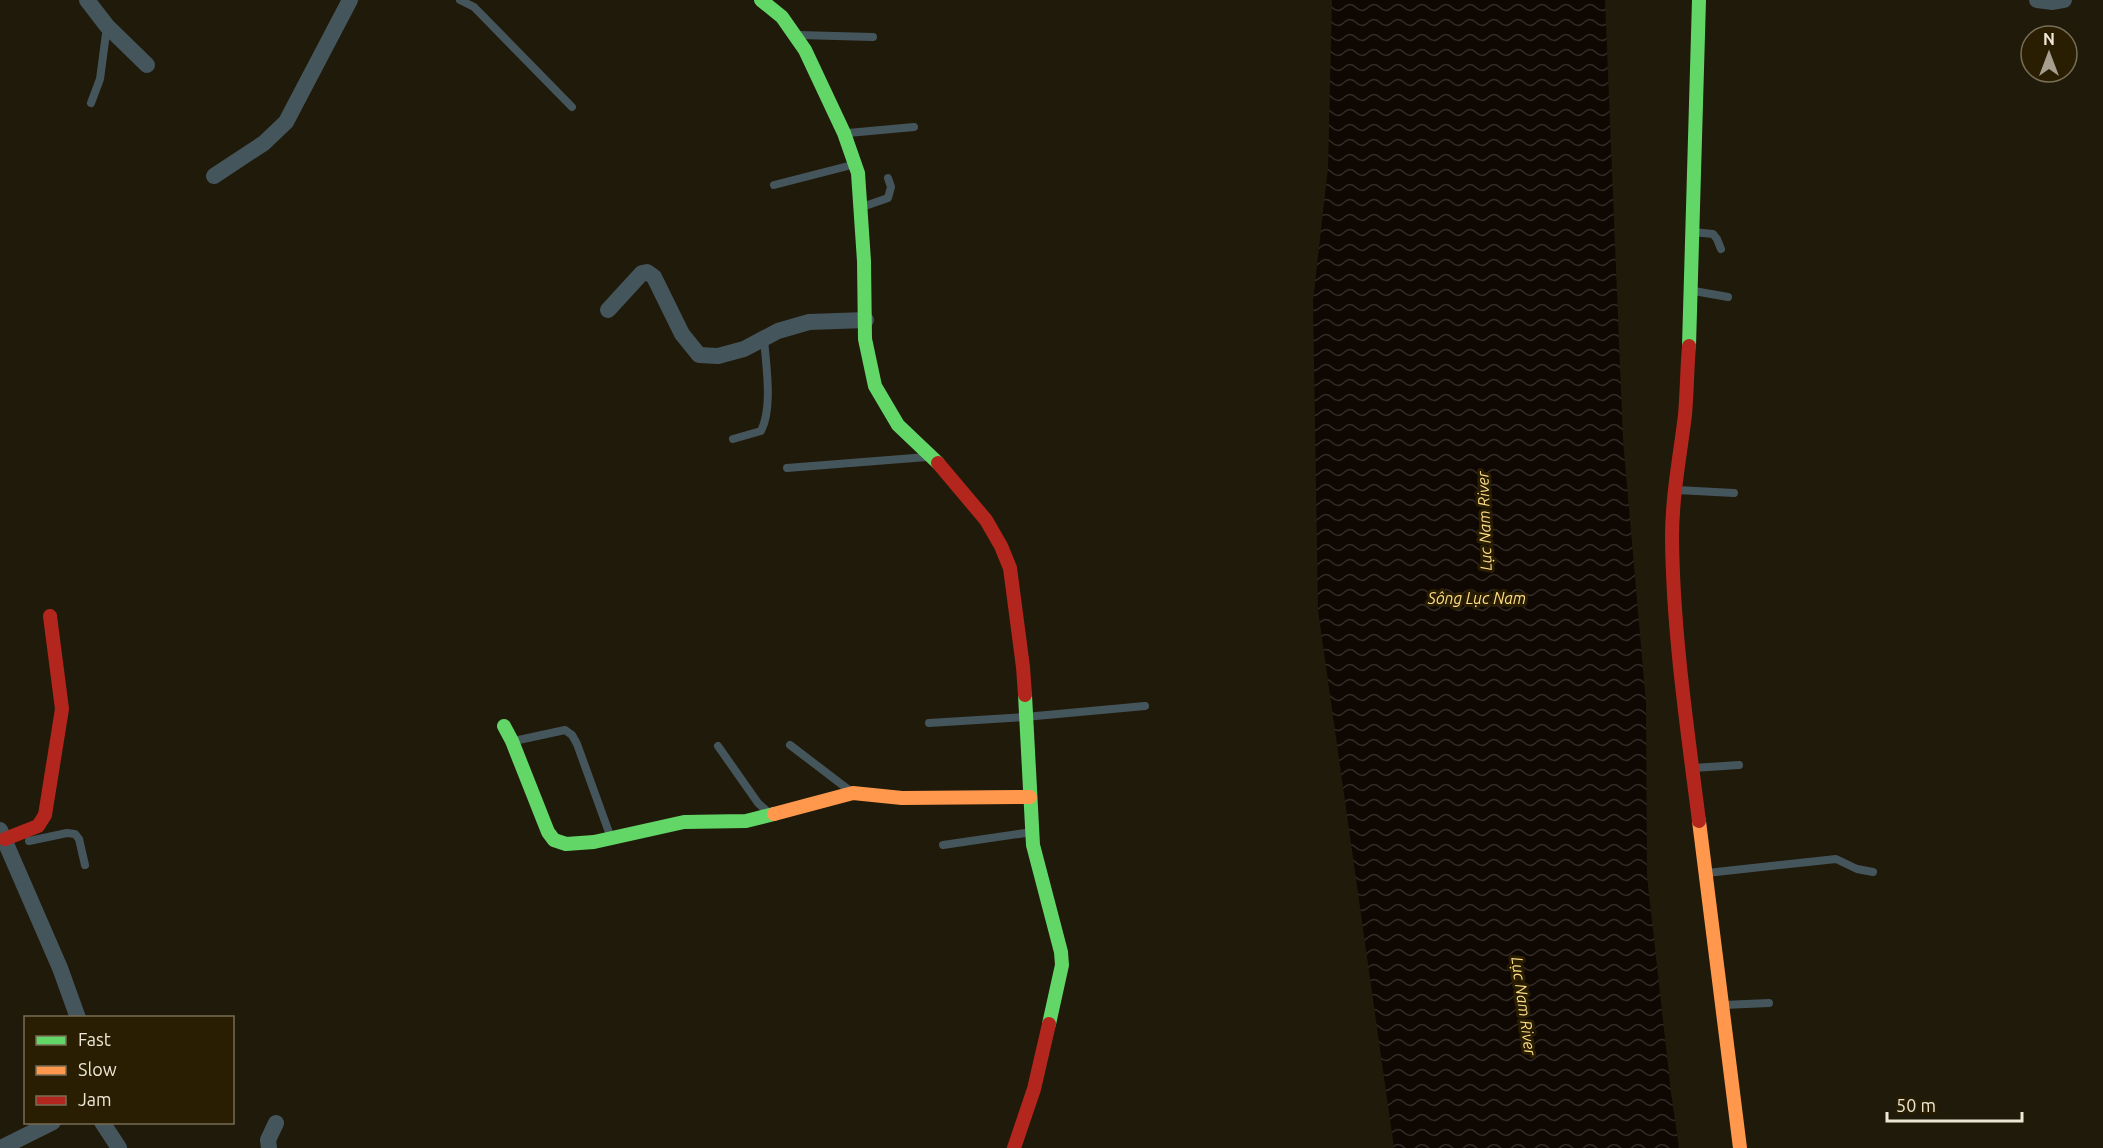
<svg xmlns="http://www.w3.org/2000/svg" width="2103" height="1148" font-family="Ubuntu,sans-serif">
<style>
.water{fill:url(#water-waves)}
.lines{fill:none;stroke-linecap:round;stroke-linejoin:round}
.lane{stroke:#45555c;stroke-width:8}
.street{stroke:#45555c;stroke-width:16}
.fast{stroke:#63d668;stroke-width:14}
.slow{stroke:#ff974d;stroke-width:14}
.jam{stroke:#b3261e;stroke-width:14}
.labels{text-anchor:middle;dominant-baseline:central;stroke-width:6;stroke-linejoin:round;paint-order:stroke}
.water-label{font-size:16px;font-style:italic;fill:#ffdc86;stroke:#291e01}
</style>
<defs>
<pattern id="water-waves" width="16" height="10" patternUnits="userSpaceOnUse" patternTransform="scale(1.5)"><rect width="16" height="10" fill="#0f0701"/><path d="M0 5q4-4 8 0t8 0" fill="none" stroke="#322b25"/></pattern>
</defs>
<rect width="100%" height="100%" fill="#201a0a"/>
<path class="water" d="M1332,0H1605L1623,440L1646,703L1647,876L1671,1092L1679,1148H1394L1318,610L1313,301L1328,168Z"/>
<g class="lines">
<path class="lane" d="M460,0L474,7L572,107
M798,35L873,37
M91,103L100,79L107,26
M848,133L914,127
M774,185L852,165
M862,207L888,198L891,187L888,178
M1693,232L1713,234L1717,239L1721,249
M1694,291L1728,297
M733,439L761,431C773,408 766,365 764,339
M787,468L927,457
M1677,490L1734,493
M929,723L1025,717L1145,706
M514,741L565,730L572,735L577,744L611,838
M790,745L849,790
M718,746L758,803L768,812
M1693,768L1739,765
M29,841L67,833L75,834L79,839L85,865
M943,845L1032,832
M1707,873L1836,859L1857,869L1873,872
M1723,1005L1769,1003"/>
<path class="street" d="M87,0L107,26L147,65
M2037,0L2053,2L2064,0
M214,176L264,143L286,122L350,0
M608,310L642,273L647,272L654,277L682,334L699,355L718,356L744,349L778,331L809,322L866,320
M0,830L60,968L78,1018
M102,1122L119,1148
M1,1148L53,1122
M269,1148L268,1140L276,1123"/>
<path class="fast" d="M761,0L782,17L805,50L844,133L858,173L864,261L865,339L875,386L898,425L938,463
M1689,346L1699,0
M1025,695L1033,845L1061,952L1062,965L1049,1024
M504,726L512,741L548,832L554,840L566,844L594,842L684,822L746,821L774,814"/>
<path class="slow" d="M774,814L853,793L902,798L1030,797
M1699,821L1740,1148"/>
<path class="jam" d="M1689,346C1687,369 1687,392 1685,415C1680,456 1672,496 1672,538C1673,632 1687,727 1699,821
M938,463L986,520L1001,546L1010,568L1023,667L1025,695
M5,839L38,826L45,815L62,709L50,616
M1014,1148L1034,1089L1049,1024"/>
</g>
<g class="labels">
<g class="water-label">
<text transform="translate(1484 521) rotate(-92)">Lục Nam River</text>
<text x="1477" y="598">Sông Lục Nam</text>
<text transform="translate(1524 1006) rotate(82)">Lục Nam River</text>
</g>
</g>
<rect x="24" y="1016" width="210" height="108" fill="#291e01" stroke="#786e56" stroke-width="1.5"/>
<rect x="36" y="1036" width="30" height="9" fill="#63d668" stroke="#786e56" stroke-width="1.5"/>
<text x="78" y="1046" font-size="18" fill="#eee7d6">Fast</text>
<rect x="36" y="1066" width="30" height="9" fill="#ff974d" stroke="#786e56" stroke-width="1.5"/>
<text x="78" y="1076" font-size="18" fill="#eee7d6">Slow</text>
<rect x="36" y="1096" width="30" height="9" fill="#b3261e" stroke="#786e56" stroke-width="1.5"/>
<text x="78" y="1106" font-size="18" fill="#eee7d6">Jam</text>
<g transform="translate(2049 54)"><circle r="28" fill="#291e01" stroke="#786e56" stroke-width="1.5"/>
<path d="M0-4.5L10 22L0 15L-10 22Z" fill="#a69f8f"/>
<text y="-9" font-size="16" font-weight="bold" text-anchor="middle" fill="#eee7d6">N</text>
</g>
<path d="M1887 1112v9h135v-9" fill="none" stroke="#eee7d6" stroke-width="3"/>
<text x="1896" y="1112" font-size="18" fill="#eee7d6" stroke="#291e01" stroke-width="4.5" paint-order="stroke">50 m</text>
</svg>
